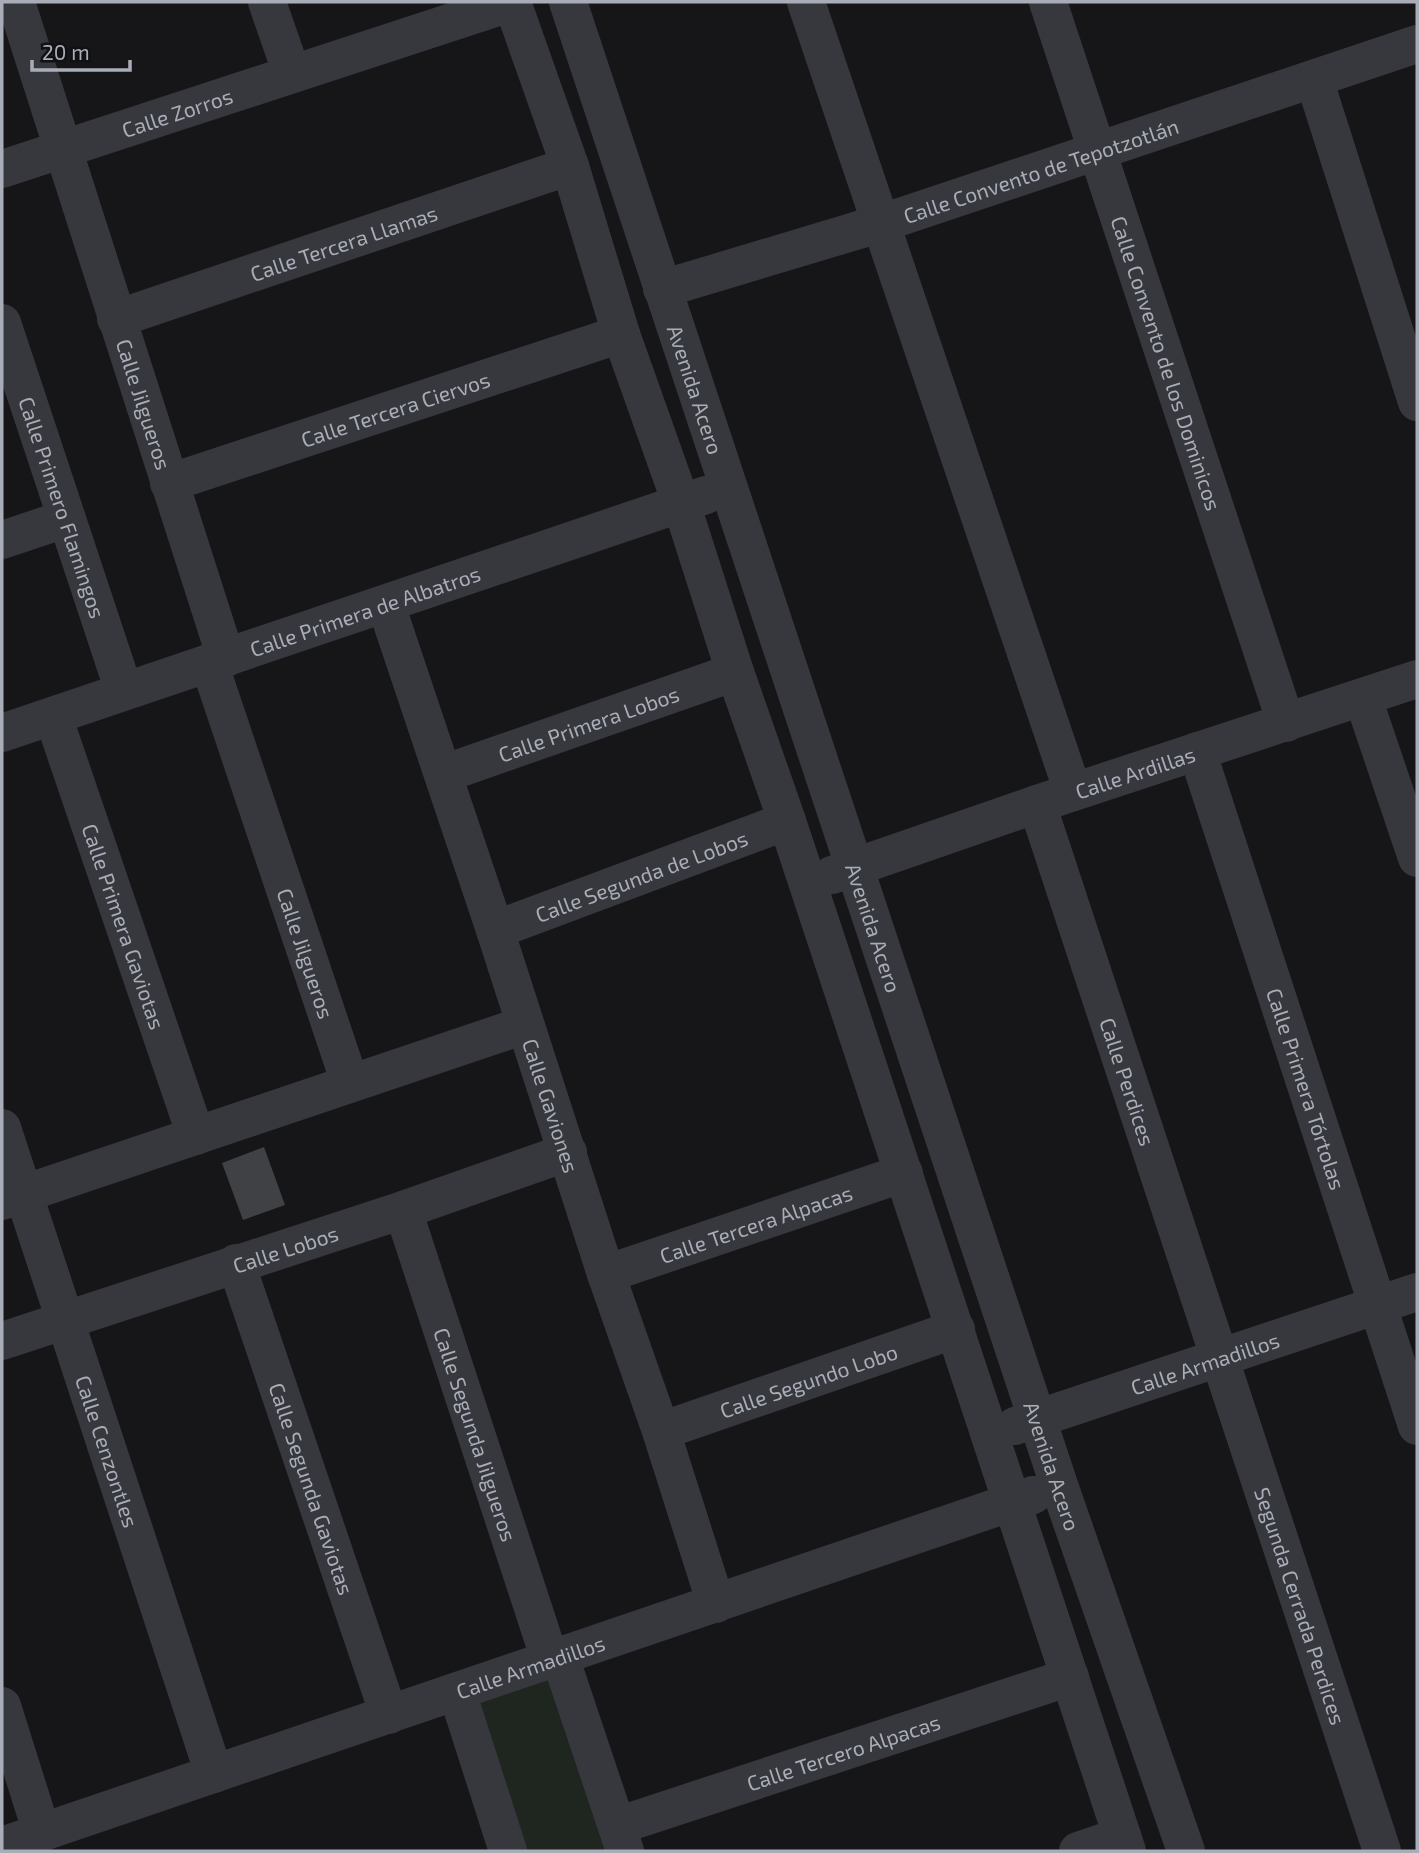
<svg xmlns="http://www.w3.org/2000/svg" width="1419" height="1853" font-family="'Exo 2',sans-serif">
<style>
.green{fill:#1e261f}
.building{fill:#404145}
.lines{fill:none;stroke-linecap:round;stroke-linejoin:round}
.minor{stroke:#37383d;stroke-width:38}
.labels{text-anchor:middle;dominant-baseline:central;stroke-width:5;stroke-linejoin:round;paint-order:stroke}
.street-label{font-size:21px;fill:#a8adb8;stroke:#111113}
</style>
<rect width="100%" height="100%" fill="#161618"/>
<path class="green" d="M548,1679L606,1851H520L475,1702Z"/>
<path class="building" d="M264,1147L285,1205L243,1220L222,1163Z"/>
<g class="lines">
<g class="minor">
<path id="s1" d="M16,2L226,658"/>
<path d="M267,2L292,74"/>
<path d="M512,2L570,166L621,334L681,503L735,672L787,821L1127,1851"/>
<path id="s2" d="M568,2L1059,1485L1186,1851"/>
<path d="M806,2L1073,792"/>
<path id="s3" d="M1048,2L1286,723"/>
<path d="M1314,79L1417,402"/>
<path id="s4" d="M2,169L513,2"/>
<path id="s5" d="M662,289L882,223L1417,44"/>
<path id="s6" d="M116,319L570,166"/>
<path id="s7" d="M2,323L124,691"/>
<path id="s8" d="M169,483L621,334"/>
<path d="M2,540L65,519"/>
<path id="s9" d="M386,605L495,930L606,1274L661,1431L716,1604"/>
<path id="s10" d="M209,663L350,1083"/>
<path d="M1363,698L1417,858"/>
<path id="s11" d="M53,716L196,1136"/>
<path id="s12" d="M2,733L706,495"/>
<path id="s13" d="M1197,751L1417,1426"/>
<path id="s14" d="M443,774L735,672"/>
<path id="s15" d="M1037,804L1382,1851"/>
<path id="s16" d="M832,875L1037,804L1417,679"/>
<path id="s17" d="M495,930L787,821"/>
<path id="s18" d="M2,1128L214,1774"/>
<path d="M2,1201L525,1025"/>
<path id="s19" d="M403,1210L550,1660"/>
<path id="s20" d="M236,1263L389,1715"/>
<path id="s21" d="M606,1274L904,1173"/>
<path id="s22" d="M2,1341L403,1210L568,1152"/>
<path id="s23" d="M1015,1426L1417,1292"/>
<path id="s24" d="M661,1431L956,1329"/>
<path d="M560,1657L625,1851"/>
<path d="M457,1692L508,1851"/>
<path d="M2,1706L42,1833"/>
<path id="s25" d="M617,1826L1070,1677"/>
<path id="s26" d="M2,1846L1033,1495"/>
<path d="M1078,1851L1122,1836"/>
</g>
</g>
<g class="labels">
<g class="street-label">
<text stroke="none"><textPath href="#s4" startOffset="184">Calle Zorros</textPath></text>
<text stroke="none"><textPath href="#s5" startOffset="397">Calle Convento de Tepotzotlán</textPath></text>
<text stroke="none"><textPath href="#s6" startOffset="240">Calle Tercera Llamas</textPath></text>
<text stroke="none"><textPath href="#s3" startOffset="380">Calle Convento de los Dominicos</textPath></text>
<text stroke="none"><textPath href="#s2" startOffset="408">Avenida Acero</textPath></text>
<text stroke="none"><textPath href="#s1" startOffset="422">Calle Jilgueros</textPath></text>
<text stroke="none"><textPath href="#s8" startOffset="238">Calle Tercera Ciervos</textPath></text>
<text stroke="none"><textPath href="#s7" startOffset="194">Calle Primero Flamingos</textPath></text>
<text stroke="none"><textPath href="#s12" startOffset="383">Calle Primera de Albatros</textPath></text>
<text stroke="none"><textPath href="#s14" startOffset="154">Calle Primera Lobos</textPath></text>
<text stroke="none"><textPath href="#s16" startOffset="320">Calle Ardillas</textPath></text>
<text stroke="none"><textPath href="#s17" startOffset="156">Calle Segunda de Lobos</textPath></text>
<text stroke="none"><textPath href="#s11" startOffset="222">Calle Primera Gaviotas</textPath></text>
<text stroke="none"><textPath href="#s2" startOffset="975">Avenida Acero</textPath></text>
<text stroke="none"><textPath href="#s10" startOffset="306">Calle Jilgueros</textPath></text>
<text stroke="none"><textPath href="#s15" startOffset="292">Calle Perdices</textPath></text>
<text stroke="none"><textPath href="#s13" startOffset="355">Calle Primera Tórtolas</textPath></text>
<text stroke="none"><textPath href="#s9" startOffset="527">Calle Gaviones</textPath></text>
<text stroke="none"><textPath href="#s21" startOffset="158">Calle Tercera Alpacas</textPath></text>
<text stroke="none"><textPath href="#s22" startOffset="298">Calle Lobos</textPath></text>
<text stroke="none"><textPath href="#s23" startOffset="200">Calle Armadillos</textPath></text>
<text stroke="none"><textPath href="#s24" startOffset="156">Calle Segundo Lobo</textPath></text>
<text stroke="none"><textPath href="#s19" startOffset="236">Calle Segunda Jilgueros</textPath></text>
<text stroke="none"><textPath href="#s18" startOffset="340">Calle Cenzontles</textPath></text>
<text stroke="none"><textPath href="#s2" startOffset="1542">Avenida Acero</textPath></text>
<text stroke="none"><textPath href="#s20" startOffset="238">Calle Segunda Gaviotas</textPath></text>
<text stroke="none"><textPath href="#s15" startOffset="844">Segunda Cerrada Perdices</textPath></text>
<text stroke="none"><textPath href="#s26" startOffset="558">Calle Armadillos</textPath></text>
<text stroke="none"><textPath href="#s25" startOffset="238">Calle Tercero Alpacas</textPath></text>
</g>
</g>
<rect width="1419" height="1853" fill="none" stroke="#a8adb8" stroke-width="7"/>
<path d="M32 60v10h98v-10" fill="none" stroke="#a8adb8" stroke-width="3.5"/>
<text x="42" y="60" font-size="21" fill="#a8adb8" stroke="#111113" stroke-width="5" paint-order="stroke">20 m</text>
</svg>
